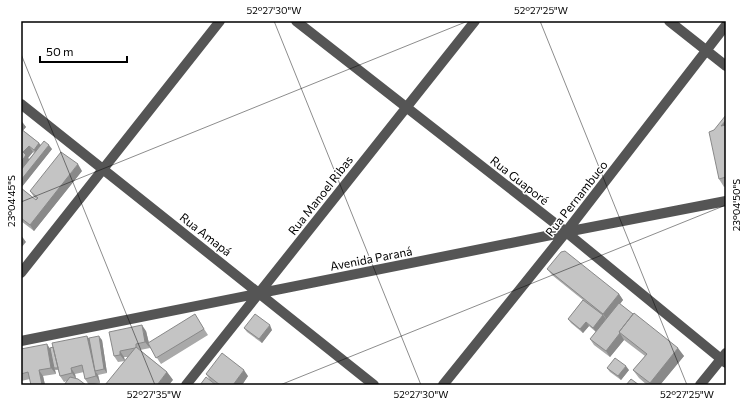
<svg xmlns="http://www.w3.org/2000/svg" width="747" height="406" font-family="Commissioner,sans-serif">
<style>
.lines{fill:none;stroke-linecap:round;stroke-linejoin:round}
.minor{stroke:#555;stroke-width:10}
.wall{fill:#a9a9a9;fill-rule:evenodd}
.shaded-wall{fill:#898989}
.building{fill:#c4c4c4;stroke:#898989}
.ticks{fill:none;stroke:#000;stroke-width:1;stroke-opacity:0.45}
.labels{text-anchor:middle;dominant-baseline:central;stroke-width:3;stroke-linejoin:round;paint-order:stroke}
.street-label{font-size:12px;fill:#000;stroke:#fff}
.neatline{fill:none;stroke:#000;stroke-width:1.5}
.ticks-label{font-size:10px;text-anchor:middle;fill:#000}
</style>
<rect width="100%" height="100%" fill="#fff"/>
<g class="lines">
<path class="minor" d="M296,21L566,232L726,363
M669,21L726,66
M21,104L374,385
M21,273L220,21
M21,341L566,232L726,201
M186,385L475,21
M443,385L566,232L726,25
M700,385L726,353"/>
</g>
<path class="wall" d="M21,120L26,127L23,130L41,145L52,149L21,188ZM33,152L34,153L29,159L28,158Z
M726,120V186L724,187L719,179Z
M82,171L34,231L21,221V188L36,200H37L34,197L30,191Z
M547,269L619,294L623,300L620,304L684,356L660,385H647L639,378L633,370L645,356L624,340L610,357L594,345L590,339L596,332L589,326L583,333L571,323L568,319L583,300L552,275Z
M199,321L208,335L161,364L149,346L150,348L140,350L167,372L173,380L128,357H124L125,361L118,362L114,356L146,331L149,343Z
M244,328L272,330L262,343L247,332Z
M89,338L102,340L107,373L98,375L100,383L89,385L85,379L84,372L75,374L76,378L64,382L60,376L58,370H55L56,374L43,376L45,385H31L30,379L21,381V349L50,348Z
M607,368L629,370L621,380L610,372Z
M206,374L248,376L242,385H216L210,380Z"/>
<path class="shaded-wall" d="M726,120V133L721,126Z
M21,121L26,127L21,133Z
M39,143L44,149L38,156L34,150Z
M49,145L52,149L21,188V180Z
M29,146L33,152L28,158L31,161L21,173V162L23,152Z
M78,164L82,171L34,231L30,225Z
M21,235L26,242L21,248Z
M619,294L623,300L607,320L603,314Z
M603,315L606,319L596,332L593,328Z
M586,322L589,326L583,333L580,329Z
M142,325L146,331L150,348L145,342Z
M270,325L272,330L262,343L259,339Z
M620,333L624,340L610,357L606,351Z
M87,336L92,342L95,371L98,375L100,383L96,376Z
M99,336L102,340L107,373L104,369Z
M47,344L51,350L54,368L55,370L56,374L51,368Z
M678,348L684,356L660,385H651L650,383Z
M120,351L124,357L125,361L120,355Z
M626,366L629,370L621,380L618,376Z
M71,368L75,374L76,379L72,373Z
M39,370L43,376L45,385H42Z
M244,370L248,376L242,385H233Z
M167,372L173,380L169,385H157Z"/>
<path class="building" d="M726,115V120L721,126L726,125V177L719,179L709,132L714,130Z
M21,129L39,143L34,150L29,146L23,152L26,155L21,162Z
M44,141L49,145L21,180V170Z
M61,152L78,164L30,225L21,218V188L36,200L38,198L30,191Z
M565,251L619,294L603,314L547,269L561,252Z
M583,300L603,315L593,328L586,322L580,329L568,319Z
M619,303L633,314L619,332L620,333L606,351L590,339Z
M634,313L678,348L650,383L633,370L647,354L619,332Z
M195,314L204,329L156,358L148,343Z
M255,314L270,325L259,339L244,328Z
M142,325L145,342L136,344V347L135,348L120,351V355L114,356L109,332Z
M87,336L96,376L85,379L82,365L71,368L72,373L60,376L52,343Z
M99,336L104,369L95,371L89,338Z
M47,344L51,368L39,370L42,385H31L28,372L21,374V349Z
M53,347L58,368H54L50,348Z
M136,347L167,372L157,385H105Z
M222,353L244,370L233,385H220L206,374Z
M615,358L626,366L618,376L607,368Z
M70,377L78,379L86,385H64Z
M206,377L216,385H200Z
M631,379L639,385H626Z"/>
<path class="ticks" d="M274,21L421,385M540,21L687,385M21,54L155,385M21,202L468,21M280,385L726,205"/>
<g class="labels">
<g class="street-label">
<text transform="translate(520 180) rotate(38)">Rua Guaporé</text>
<text transform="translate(320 195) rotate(-52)">Rua Manoel Ribas</text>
<text transform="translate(576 198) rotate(-52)">Rua Pernambuco</text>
<text transform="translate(206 234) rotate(38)">Rua Amapá</text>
<text transform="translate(371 258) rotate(-11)">Avenida Paraná</text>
</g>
</g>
<rect width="747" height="406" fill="none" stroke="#ffffff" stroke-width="44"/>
<path d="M40 56v6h87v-6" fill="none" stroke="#000000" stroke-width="2"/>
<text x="46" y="56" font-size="12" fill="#000000" stroke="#ffffff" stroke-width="3" paint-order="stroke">50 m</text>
<rect x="22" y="22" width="703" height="362" class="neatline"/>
<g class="ticks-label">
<text x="274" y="14">52°27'30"W</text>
<text x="541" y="14">52°27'25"W</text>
<text transform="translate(11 201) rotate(-90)" y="4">23°04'45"S</text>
<text transform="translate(736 205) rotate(-90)" y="4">23°04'50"S</text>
<text x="154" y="398">52°27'35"W</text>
<text x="421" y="398">52°27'30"W</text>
<text x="687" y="398">52°27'25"W</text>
</g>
</svg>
